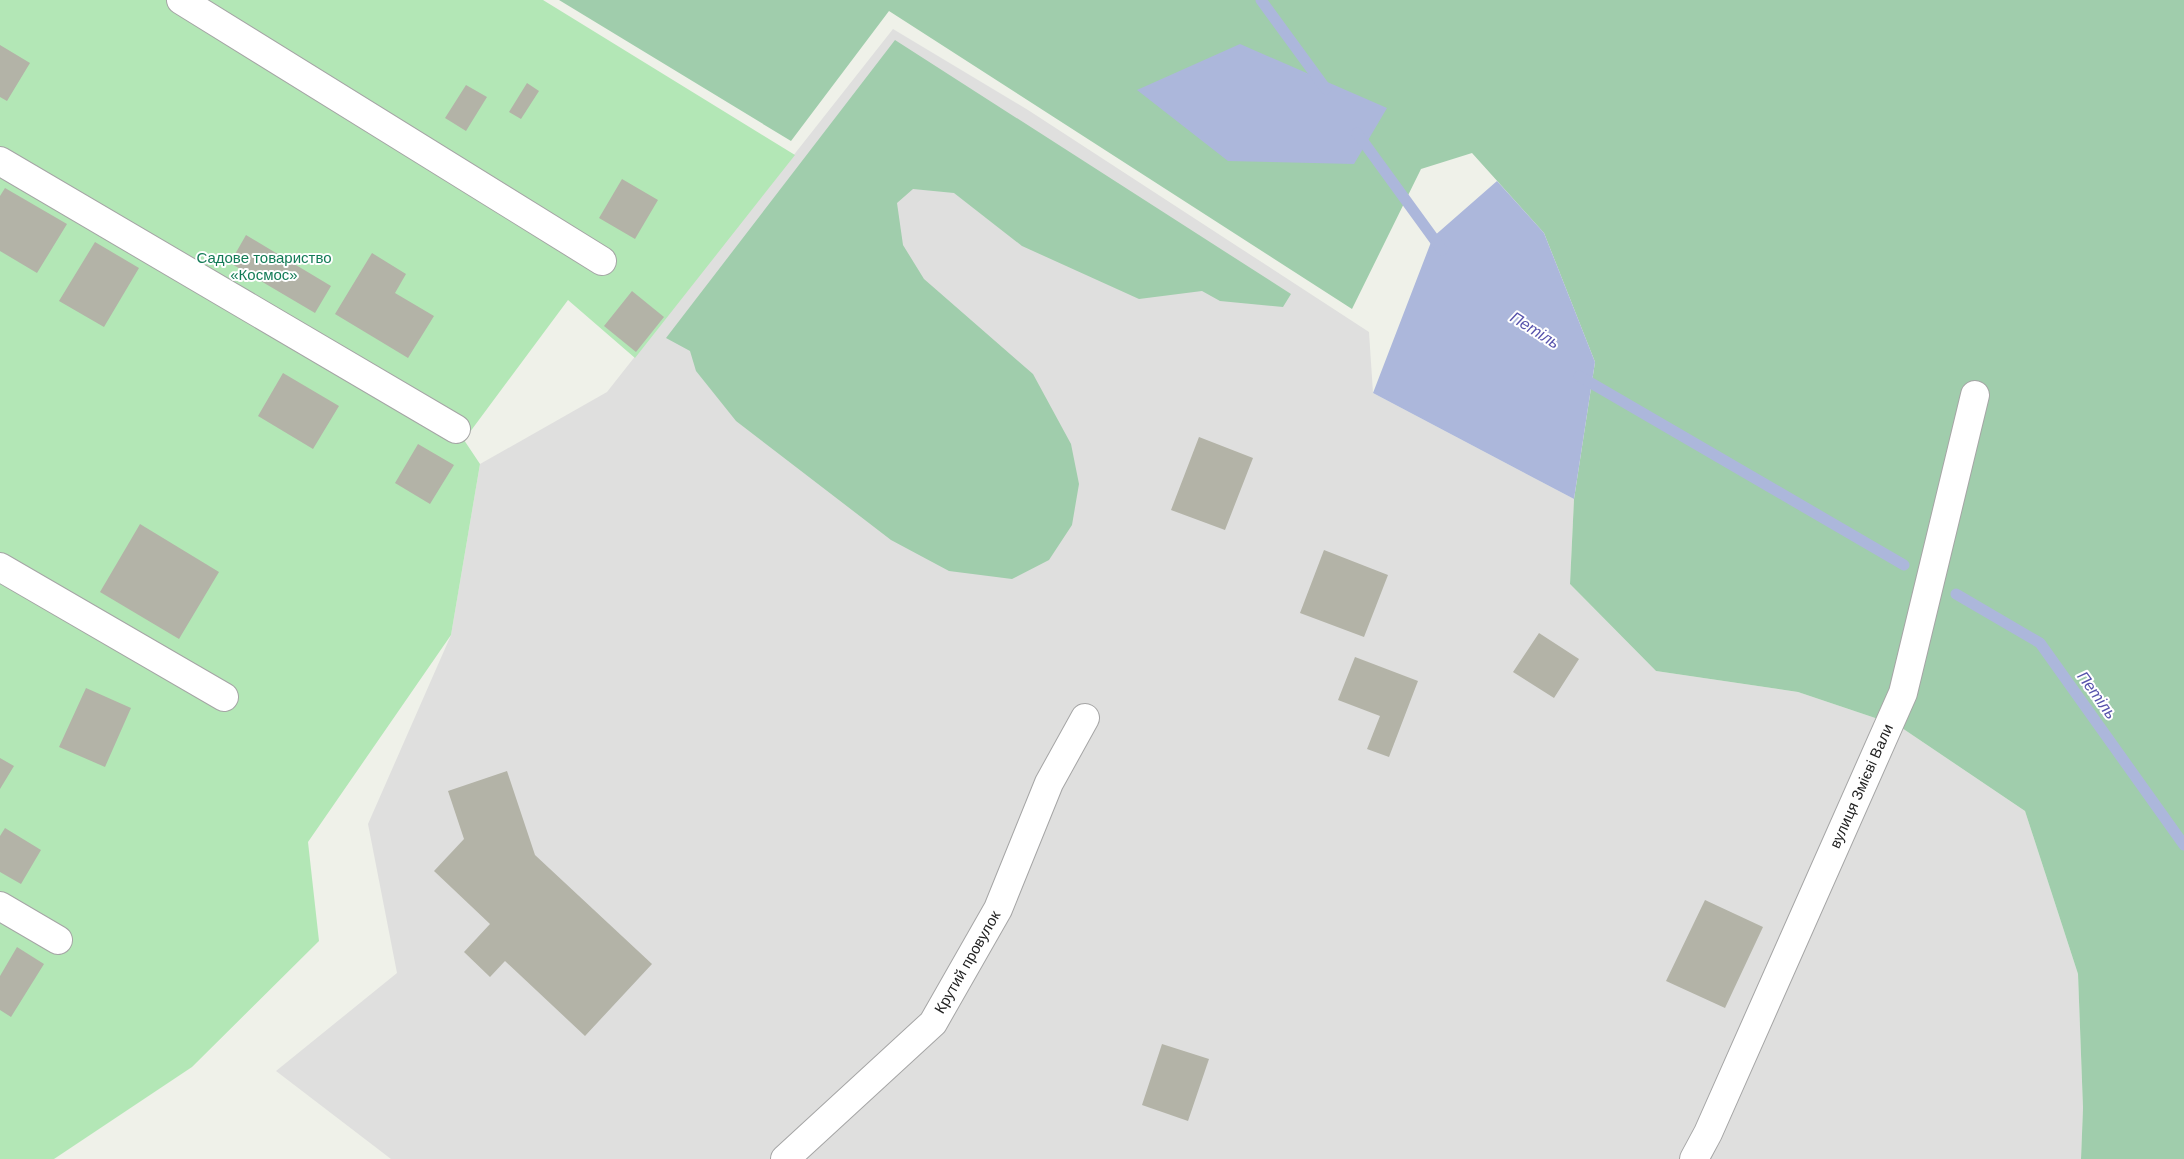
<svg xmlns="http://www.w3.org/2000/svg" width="2184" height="1159" font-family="Helvetica,sans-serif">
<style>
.residential{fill:#dfdfde}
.grass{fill:#b3e7b6}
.forest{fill:#a0cdac}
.water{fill:#acb7db}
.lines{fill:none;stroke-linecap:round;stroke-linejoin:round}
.stream{stroke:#acb7db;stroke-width:11}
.building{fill:#b3b3a7}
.street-casing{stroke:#a5a5a5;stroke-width:30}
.street{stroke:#fff;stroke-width:28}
.labels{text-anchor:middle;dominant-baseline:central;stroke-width:4;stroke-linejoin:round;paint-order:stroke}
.park-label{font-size:15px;fill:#137b56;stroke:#fff}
.street-label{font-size:15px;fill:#212121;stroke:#fff}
.water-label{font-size:16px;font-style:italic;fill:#5753ac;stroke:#fff}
</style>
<rect width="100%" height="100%" fill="#eff1e9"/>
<path class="residential" d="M893,29L1028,110L1369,332L1373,393L1574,499L1570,584L1656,671L1798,692L1899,726L2025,811L2078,974L2083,1108L2081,1159H391L276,1071L397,973L368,824L451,635L480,464L607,392Z"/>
<path class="grass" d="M0,0H543L795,155L635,358L568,300L464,440L480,464L451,635L308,842L319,941L192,1067L54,1159H0Z"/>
<path class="forest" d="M559,0H2184V1159H2081L2083,1108L2078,974L2025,811L1899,726L1798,692L1656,671L1570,584L1574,499L1595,362L1544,233L1472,153L1421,169L1352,309L889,11L791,141Z
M895,40L1291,294L1283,307L1220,301L1202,291L1139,299L1022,246L954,193L913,189L897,203L903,245L924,279L1033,374L1071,444L1079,484L1072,525L1049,560L1012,579L949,571L891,540L736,421L696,371L690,351L666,338Z"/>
<path class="water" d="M1240,44L1387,108L1354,164L1228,161L1137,90Z
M1497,181L1544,233L1595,362L1574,499L1373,393L1433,237Z"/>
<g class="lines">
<path class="stream" d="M1261,0L1326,89
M1357,133L1442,250
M1579,376L1904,565
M1956,594L2040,643L2184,845"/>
</g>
<path class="building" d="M0,45L30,63L7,101L0,97Z
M527,83L539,91L521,119L509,112Z
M466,85L487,97L466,131L445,118Z
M622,179L658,200L635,239L599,218Z
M5,188L67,224L37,273L0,251V196Z
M246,235L331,286L315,313L230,263Z
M95,242L139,268L104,327L59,301Z
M372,253L406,274L395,293L434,316L408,358L335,314Z
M632,291L664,317L636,352L604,326Z
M283,373L339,406L313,449L258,416Z
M1199,437L1253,458L1225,530L1171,510Z
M418,444L454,465L430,504L395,483Z
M140,524L219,572L179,639L100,592Z
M1324,550L1388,575L1364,637L1300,613Z
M1539,633L1579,659L1554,698L1513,672Z
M1355,657L1418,681L1389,757L1367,749L1380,716L1338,700Z
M86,688L131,708L105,767L59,747Z
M0,758L14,766L0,789Z
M507,771L535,855L652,964L585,1036L505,961L490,977L464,952L490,924L434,871L464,839L448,791Z
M5,828L41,850L21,884L0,872V836Z
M1705,900L1763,927L1725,1008L1666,981Z
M17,947L44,964L11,1017L0,1010V976Z
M1162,1044L1209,1059L1188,1121L1142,1105Z"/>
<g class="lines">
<g class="street-casing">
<path id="street" d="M181,0L602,261
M0,161L456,429
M0,567L224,697
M0,906L58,940
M785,1159L933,1023L998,909L1049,783L1085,718
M1694,1159L1708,1133L1903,693L1975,395"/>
</g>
<use href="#street" class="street"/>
</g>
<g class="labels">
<g class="park-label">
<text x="264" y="257">Садове товариство<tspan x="264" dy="17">«Космос»</tspan></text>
</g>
<g class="street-label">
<text transform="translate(1861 786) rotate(-66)">вулиця Змієві Вали</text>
<text transform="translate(967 962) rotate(-60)">Крутий провулок</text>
</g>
<g class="water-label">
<text transform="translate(1535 330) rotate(32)">Петіль</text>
<text transform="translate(2097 695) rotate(54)">Петіль</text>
</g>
</g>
</svg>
